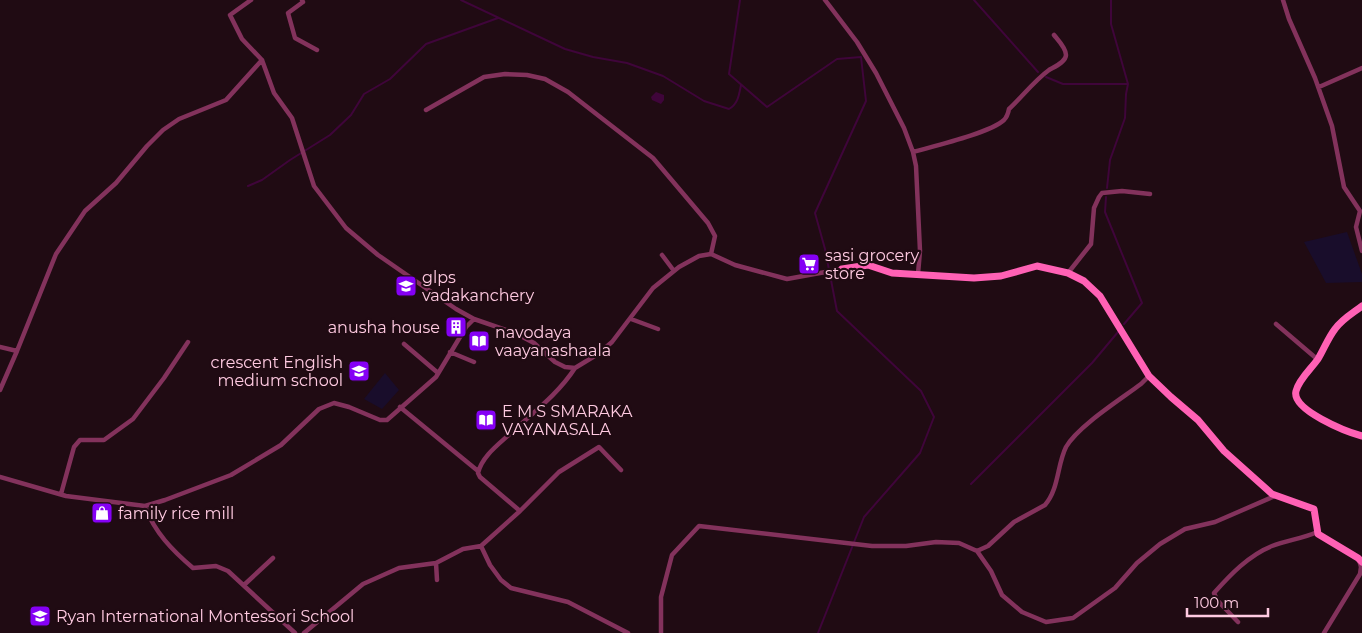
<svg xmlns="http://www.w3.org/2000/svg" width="1362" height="633" font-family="Montserrat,sans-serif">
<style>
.green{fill:#190d2b}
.water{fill:#3f053a}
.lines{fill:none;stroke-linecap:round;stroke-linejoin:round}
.stream{stroke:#3f053a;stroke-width:2}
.street{stroke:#83325c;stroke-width:4.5}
.secondary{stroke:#ff61b5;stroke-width:7}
.labels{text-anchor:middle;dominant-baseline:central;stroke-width:4.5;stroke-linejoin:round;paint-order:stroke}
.poi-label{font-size:16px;fill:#ffcae1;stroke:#200b13;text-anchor:start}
</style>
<rect width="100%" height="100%" fill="#200b13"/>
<path class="green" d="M1347,232L1362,274V282L1326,283L1304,242Z
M385,373L399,390L382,409L364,399Z"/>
<path class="water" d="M656,92L664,95V100L661,104L652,100L651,97Z"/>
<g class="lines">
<path class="stream" d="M461,0L565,49L593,57L627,63L663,76L704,101L729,109C738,104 739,95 741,85
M740,0L729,74L767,107L837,59L861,57L866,101L815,213L825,249L837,311L921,391L934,417L920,453L864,517L818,633
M974,0L1038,72
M1111,0V24L1128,84
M1046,77L1063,84H1128L1126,94L1125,118L1110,160L1107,188
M248,186L262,180L290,160L330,135L351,115L364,94L390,79L426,44L498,18
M1106,197L1105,212L1142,303L1124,324
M971,484L1092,363L1118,332"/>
<path class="street" d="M251,0L230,15L242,39L262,60L274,93L292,118L314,186L346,228L378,255L456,309L474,319
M302,0L303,2L288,13L295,38L317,50
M825,0L857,42L876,73L904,128L913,152L916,166L920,251L918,274
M1283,0L1289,19L1315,78L1332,126L1344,187L1360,211L1356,227L1362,251
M1319,87L1362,68
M426,110L484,77L505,74L527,75L545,79L568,92L653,158L708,223L715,236L711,254
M913,152C934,146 990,133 1004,120C1007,117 1008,114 1009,109C1022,97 1034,81 1049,70C1054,67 1066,62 1066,55C1066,48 1058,40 1054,35
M662,255L674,271
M1068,273L1091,244L1094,208L1099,197L1102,193L1122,191L1150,194
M631,319L658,329
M1276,324L1317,359
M404,344L438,373
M0,347L17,351
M450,352L474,362
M575,368C559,393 534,412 512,432C499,444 482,456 478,473L480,477L520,511L481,546L490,565L501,580L511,588L568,602L628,633
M0,390L17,351L56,254L85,211L116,183L147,146L163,130L179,119L226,100L262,60
M400,407L478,471
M0,477L66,496L145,506L165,500L231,475L281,445L319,409L334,403L349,407L380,420H387L436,377L466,327L474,319L515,333L534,343L555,362L565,367L575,368L598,354L612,342L653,288L679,267L699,256L711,254L735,265L787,279L842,269
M61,494L74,447L80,440H104L133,419L164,378L188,342
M145,506C154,532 173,551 193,568L216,566L228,571L295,633
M520,511L559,472L599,447L621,470
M977,551L988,546L1014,522L1045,505C1059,489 1057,465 1066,447C1078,426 1121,399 1141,384L1149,376
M436,563L437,580
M244,585L273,558
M1238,622L1217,600L1214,593C1230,575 1249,555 1272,546C1287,540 1302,539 1317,532
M304,633L363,584L399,568L436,563L463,549L481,546
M661,633V597L672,555L699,526L872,546H906L936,542L959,543L977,551L991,571L1002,595L1022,612L1046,622L1073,618L1115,588L1137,563L1160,544L1185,529L1215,522L1275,496
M1324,633L1360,574L1361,567L1359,560"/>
<path class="secondary" d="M842,269L868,265L892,273L974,278L1001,276L1037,266L1068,273L1084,281L1100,296L1149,376L1171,397L1198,420L1224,451L1272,494L1314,509L1318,534L1358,558L1362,562
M1362,306C1353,313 1342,319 1335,329C1328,338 1324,349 1318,359C1311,369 1299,379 1296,391C1291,410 1347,432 1362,436"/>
</g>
<defs>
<g id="supermarket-square" transform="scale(1.125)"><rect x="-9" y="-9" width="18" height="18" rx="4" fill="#8500f5" stroke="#200b13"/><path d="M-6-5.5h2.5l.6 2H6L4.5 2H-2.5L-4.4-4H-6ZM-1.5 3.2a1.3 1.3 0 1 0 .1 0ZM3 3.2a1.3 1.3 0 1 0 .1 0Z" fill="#fff"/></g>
<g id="school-square" transform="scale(1.125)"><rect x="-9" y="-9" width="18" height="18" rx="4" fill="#8500f5" stroke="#200b13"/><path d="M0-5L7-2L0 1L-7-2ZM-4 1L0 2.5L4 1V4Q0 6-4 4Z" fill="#fff"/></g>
<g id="building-square" transform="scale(1.125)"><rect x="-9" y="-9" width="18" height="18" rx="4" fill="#8500f5" stroke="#200b13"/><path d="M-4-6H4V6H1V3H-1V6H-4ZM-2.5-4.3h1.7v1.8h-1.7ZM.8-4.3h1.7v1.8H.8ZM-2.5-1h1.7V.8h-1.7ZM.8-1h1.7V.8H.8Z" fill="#fff"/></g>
<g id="library-square" transform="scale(1.125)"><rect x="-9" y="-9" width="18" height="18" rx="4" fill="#8500f5" stroke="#200b13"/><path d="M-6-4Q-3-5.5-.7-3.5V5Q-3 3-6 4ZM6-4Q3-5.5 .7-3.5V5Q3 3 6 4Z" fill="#fff"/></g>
<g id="shop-square" transform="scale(1.125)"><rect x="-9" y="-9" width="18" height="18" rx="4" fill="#8500f5" stroke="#200b13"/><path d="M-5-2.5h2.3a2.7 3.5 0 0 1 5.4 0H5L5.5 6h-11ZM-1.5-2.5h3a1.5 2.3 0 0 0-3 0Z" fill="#fff"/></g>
</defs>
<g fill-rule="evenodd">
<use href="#supermarket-square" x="809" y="264"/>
<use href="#school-square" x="406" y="286"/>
<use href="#building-square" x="456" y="327"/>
<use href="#library-square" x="479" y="341"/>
<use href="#school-square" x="359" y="371"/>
<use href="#library-square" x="486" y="420"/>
<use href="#shop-square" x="102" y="513"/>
<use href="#school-square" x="40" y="616"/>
</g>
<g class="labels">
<g class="poi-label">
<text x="825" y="255">sasi grocery<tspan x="825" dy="18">store</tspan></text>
<text x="422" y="277">glps<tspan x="422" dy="18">vadakanchery</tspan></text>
<text x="440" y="327" text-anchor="end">anusha house</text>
<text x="495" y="332">navodaya<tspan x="495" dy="18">vaayanashaala</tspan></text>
<text x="343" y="362" text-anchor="end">crescent English<tspan x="343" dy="18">medium school</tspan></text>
<text x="502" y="411">E M S SMARAKA<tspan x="502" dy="18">VAYANASALA</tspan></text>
<text x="118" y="513">family rice mill</text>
<text x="56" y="616">Ryan International Montessori School</text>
</g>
</g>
<path d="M1187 608v8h81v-8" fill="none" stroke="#ffcae1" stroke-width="2.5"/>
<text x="1194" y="608" font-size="15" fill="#ffcae1" stroke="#200b13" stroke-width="4" paint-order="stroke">100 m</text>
</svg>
